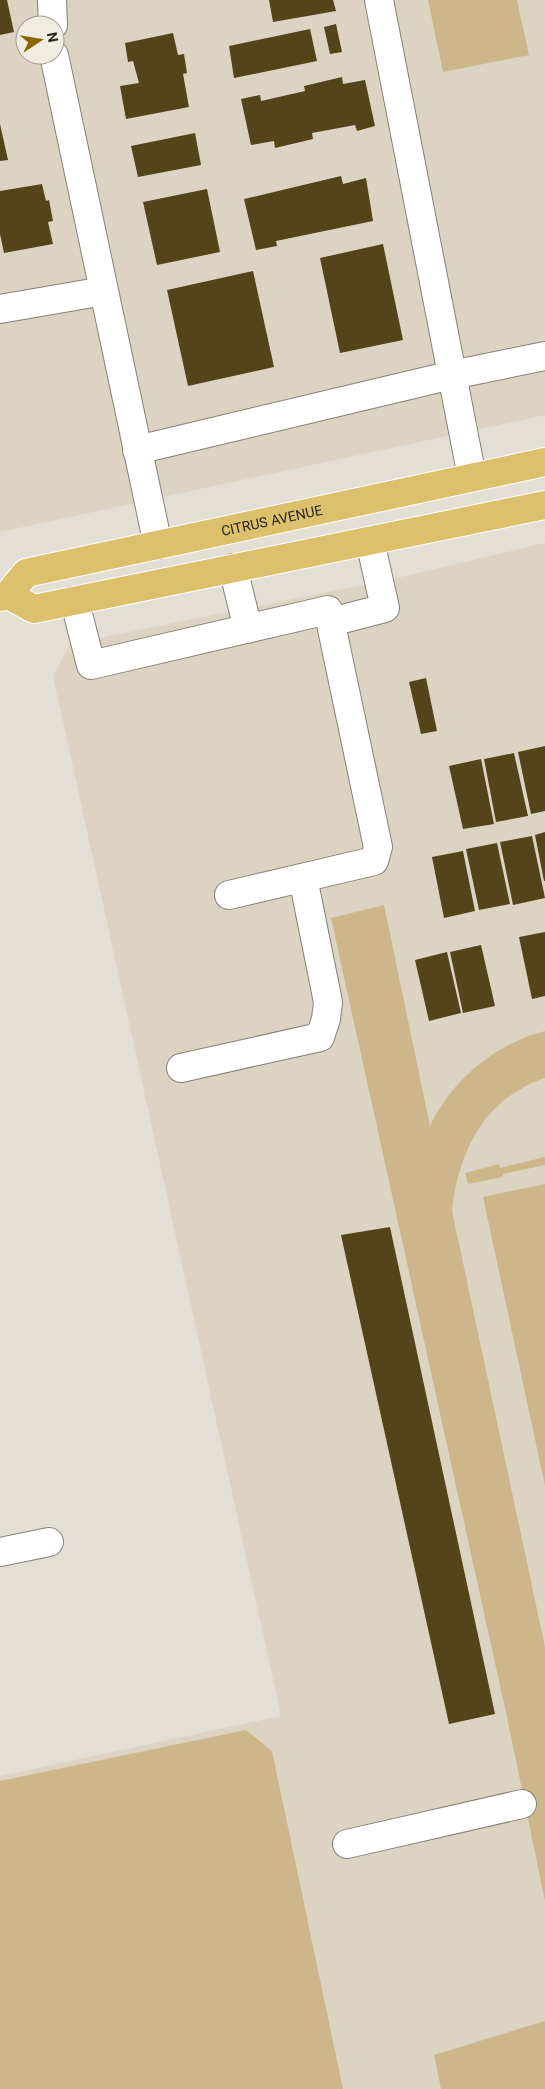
<svg xmlns="http://www.w3.org/2000/svg" width="545" height="2089" font-family="Roboto,sans-serif">
<style>
.built{fill:#dcd3c3;fill-rule:evenodd}
.green{fill:#cdb78a}
.building{fill:#55431a}
.lines{fill:none;stroke-linecap:round;stroke-linejoin:round}
.minor-casing{stroke:#848076;stroke-width:30}
.major-casing{stroke:#fff;stroke-width:30}
.minor{stroke:#fff;stroke-width:28}
.major{stroke:#ddc06c;stroke-width:28}
.labels{text-anchor:middle;dominant-baseline:central;stroke-width:5;stroke-linejoin:round;paint-order:stroke}
.street-label{font-size:14px;fill:#282622;stroke:#f1ece1}
</style>
<rect width="100%" height="100%" fill="#e4dfd4"/>
<path class="built" d="M0,0H545V415L0,532ZM25,25H55V55H25Z
M545,543V2089H0V1776L281,1716L53,676L70,644L393,579Z"/>
<path class="green" d="M428,0H517L529,55L443,72Z
M384,905L430,1126C453,1079 495,1044 545,1031V1078C537,1081 528,1084 521,1089C476,1113 457,1164 452,1211L545,1647V1901L508,1722L331,918Z
M545,1157V1165L503,1174V1177L468,1184L465,1173L499,1164L500,1168Z
M545,1184V1486L483,1197Z
M246,1730L272,1751L343,2089H0V1781Z
M545,2021V2089H441L434,2055Z"/>
<path class="building" d="M0,0H7L14,32L0,35Z
M269,0H333L336,11L273,22Z
M336,24L342,52L330,54L324,27Z
M310,29L317,61L234,78L229,46Z
M173,33L178,55L184,54L187,73L183,74L189,107L126,119L120,86L139,83L133,61L128,62L125,43Z
M342,77L343,84L365,80L375,126L357,131L355,125L312,133L313,139L275,148L274,141L251,145L241,99L260,95L261,101L305,91L304,86Z
M0,124L8,160L0,161Z
M195,133L201,165L138,177L131,146Z
M341,176L343,184L366,178L373,221L276,241L277,246L256,250L244,199Z
M42,184L46,201L49,200L53,221L48,222L53,244L4,253L0,234V191Z
M207,189L220,252L157,265L143,202Z
M383,244L403,340L340,353L320,258Z
M253,271L274,367L188,386L167,290Z
M426,678L437,731L421,734L409,682Z
M545,746V811L531,814L518,752Z
M514,753L528,816L496,822L484,759Z
M481,759L494,824L463,829L449,766Z
M545,832V881H544L535,835Z
M532,836L545,898L513,905L500,842Z
M497,843L510,904L479,910L466,849Z
M463,851L475,911L444,918L432,857Z
M545,932V996L532,999L519,937Z
M481,945L495,1006L463,1013L450,952Z
M447,952L461,1013L429,1021L415,960Z
M390,1227L495,1714L449,1724L341,1235Z"/>
<g class="lines">
<g class="minor-casing">
<path id="minor" d="M52,0L53,25
M379,0L472,477
M54,55L158,545
M0,309L104,291
M137,450L452,375L545,356
M233,568L248,629
M72,601L78,614L91,665L328,610L378,847L374,861L229,895
M331,622L385,608L370,541
M181,1068L320,1037L326,1019L328,1002L303,878
M0,1552L49,1542
M347,1844L522,1804"/>
</g>
<g class="major-casing">
<g id="major">
<path d="M8,595L34,609L545,505"/>
<path id="s1" d="M0,597L8,595L26,573L545,462"/>
</g>
</g>
<use href="#minor" class="minor"/>
<use href="#major" class="major"/>
</g>
<g class="labels">
<g class="street-label">
<text stroke="none"><textPath href="#s1" startOffset="288">CITRUS AVENUE</textPath></text>
</g>
</g>
<g transform="translate(40 40) rotate(78)"><circle r="24" fill="#f1ece1" stroke="#a19d95"/>
<path d="M0-4L9 19L0 12L-9 19Z" fill="#896604"/>
<text y="-8" font-size="14" font-weight="bold" text-anchor="middle" fill="#282622">N</text>
</g>
</svg>
